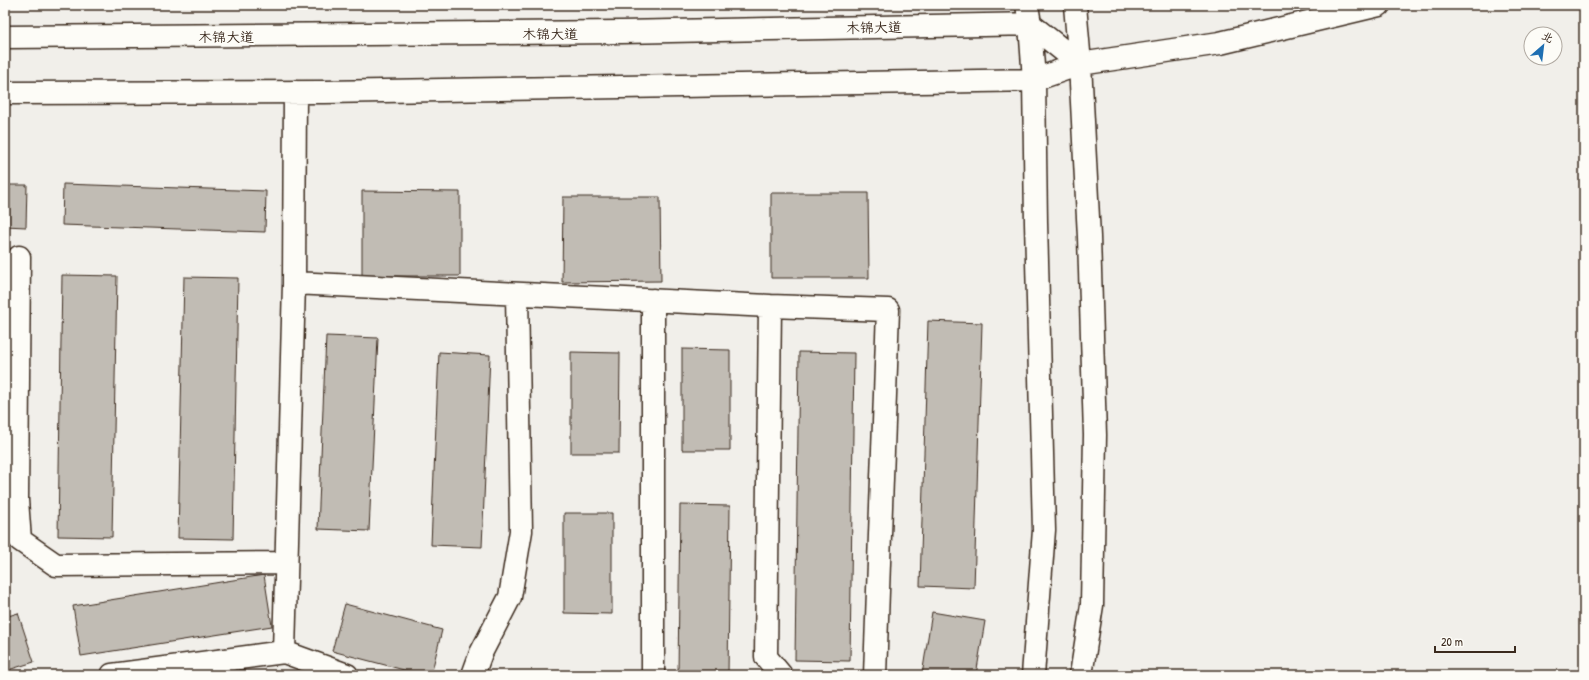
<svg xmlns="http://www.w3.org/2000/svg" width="1589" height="680" font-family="'Patrick Hand','LXGW WenKai TC',sans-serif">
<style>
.building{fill:#c1bcb4;stroke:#3b2a1e}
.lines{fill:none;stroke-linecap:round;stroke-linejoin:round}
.minor-casing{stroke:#3b2a1e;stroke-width:25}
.minor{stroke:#fdfcf7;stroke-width:22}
.labels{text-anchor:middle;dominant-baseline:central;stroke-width:4;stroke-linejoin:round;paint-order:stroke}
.street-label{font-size:14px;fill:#3b2a1e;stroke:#fdfcf7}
</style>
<rect width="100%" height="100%" fill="#f1efea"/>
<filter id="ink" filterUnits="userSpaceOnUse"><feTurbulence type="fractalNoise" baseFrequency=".025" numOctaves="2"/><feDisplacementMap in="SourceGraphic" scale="8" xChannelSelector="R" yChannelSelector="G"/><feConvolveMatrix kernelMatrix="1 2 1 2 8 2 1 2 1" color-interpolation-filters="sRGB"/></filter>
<g filter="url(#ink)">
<path class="building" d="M63,184L266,191L265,232L62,225Z
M5,185H27L26,227L5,226Z
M362,191L460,192V276H362Z
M771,193H868L869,278H771Z
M563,197H660L661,281L562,282Z
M62,275L117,276L112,537L58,536Z
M184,277L238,278L233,539L178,538Z
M928,321L982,323L974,588L920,586Z
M326,336L378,338L369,531L318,529Z
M682,349L730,350V450H682Z
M439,352L490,355L482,547L431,545Z
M571,352L620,353L619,453H571Z
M799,352L854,353L850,661L795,660Z
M680,505L730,506L728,675H678Z
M564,513H612V614L564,613Z
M264,575L272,626L81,656L73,606Z
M345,604L442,630L431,675H423L332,651Z
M932,612L985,621L976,675H922Z
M18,613L34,662L5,671V617Z"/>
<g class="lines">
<g class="minor-casing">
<path id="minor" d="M1027,5L1030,24L1034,80L1036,223L1044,530L1033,675
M1075,5L1080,64L1089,237L1095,435L1092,605L1081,675
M5,37L622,32L1030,24L1080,64
M5,93L325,92L1034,80L1080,64L1220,43L1379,5
M19,257L17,500L20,540L56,565L286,563
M294,283L295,92
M770,306L888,310L875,675
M284,652L294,283L770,306L766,657L781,675
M112,675L284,652L347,675
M473,675L481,653L510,597L521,531L517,294
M653,675V300"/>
</g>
<use href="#minor" class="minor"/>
</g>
</g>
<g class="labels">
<g class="street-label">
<text transform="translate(874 27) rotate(-1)">木锦大道</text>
<text x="550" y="33">木锦大道</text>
<text x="226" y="36">木锦大道</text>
</g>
</g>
<rect width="1589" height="680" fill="none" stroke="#fdfcf7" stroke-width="20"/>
<rect x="10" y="10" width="1569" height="660" fill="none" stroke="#3b2a1e" stroke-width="1.5" filter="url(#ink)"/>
<g transform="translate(1543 46) rotate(28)"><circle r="19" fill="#fdfcf7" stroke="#afa8a0"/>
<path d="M0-3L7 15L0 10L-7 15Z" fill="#1f6fb2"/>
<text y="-6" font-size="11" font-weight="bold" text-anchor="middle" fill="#3b2a1e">北</text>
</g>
<path d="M1435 646v6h80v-6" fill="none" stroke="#3b2a1e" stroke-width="2"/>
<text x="1441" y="646" font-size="12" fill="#3b2a1e" stroke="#fdfcf7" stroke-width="3" paint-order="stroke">20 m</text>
</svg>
